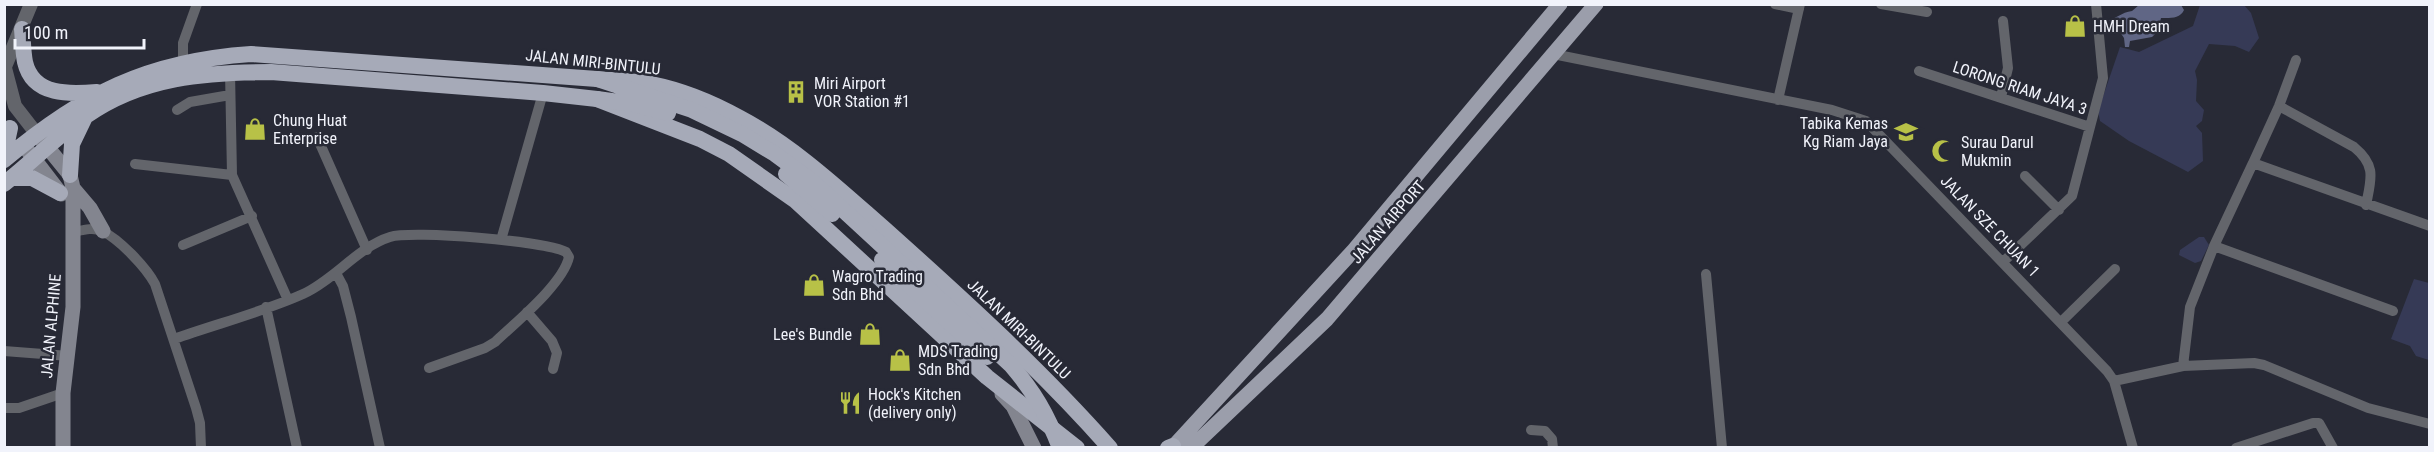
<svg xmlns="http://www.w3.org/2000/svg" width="2434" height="452" font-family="'Roboto Condensed',sans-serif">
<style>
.green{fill:#363a56}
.water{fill:#606685}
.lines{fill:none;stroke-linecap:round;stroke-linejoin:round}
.minor{stroke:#63656b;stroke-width:10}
.tertiary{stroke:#63656b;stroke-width:14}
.secondary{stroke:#83858f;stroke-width:15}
.primary{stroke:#9b9eab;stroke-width:15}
.trunk{stroke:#a6aab8;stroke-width:16}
.trunk-bridge{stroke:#a6aab8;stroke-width:16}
.labels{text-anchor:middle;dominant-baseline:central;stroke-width:5;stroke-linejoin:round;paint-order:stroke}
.poi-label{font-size:16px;fill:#f1f3fb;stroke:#282a36;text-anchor:start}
.street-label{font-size:16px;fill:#f1f3fb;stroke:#282a36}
</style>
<rect width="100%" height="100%" fill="#282a36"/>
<path class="green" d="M2200,5H2244L2251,13L2259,38L2249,52L2235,46L2209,44L2195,71L2197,80L2196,101L2204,110L2202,121L2196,126L2202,133L2203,161L2188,172L2129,141L2100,121L2098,111L2120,47L2139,52L2193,26Z
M2199,237H2204L2209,245L2201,261L2195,263L2179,255L2180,250Z
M2414,279L2429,283V360L2416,356L2410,346L2391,339Z"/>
<path class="water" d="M2139,5H2181L2184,10C2180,19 2170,18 2161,18L2160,22L2161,28L2152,37L2130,41L2129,47H2125L2124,38L2116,26L2104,28L2103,22C2114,20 2122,12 2132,11Z"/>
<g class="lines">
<path class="minor" d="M1775,4L1799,9
M1881,4L1927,12
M1553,54L1832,110L1866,121L2107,371L2114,381L2133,448
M183,68V43L197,4
M1919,71L2090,127L2072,196L2003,262
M230,72L232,175L288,300
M2001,97L2008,68L2003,21
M1778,100L1800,4
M2279,106L2354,147C2377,166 2371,179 2366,205
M177,110L190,102L230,95
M2090,127L2103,78L2096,4
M317,137L367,250
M2253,163L2279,106L2296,60
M135,164L232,175
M2025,176L2059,210
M74,232C83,230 93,227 102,231C119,239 146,267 155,284L196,408L200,423L201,448
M501,240L543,93
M183,245L252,216
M2214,246L2253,163L2430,226
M336,273L343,286L351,317L380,448
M1706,274L1722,448
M266,307L297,448
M527,312L552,341L557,353L553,369
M2061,322L2115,269
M174,339C216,324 263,312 303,294C334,280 358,247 390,237C412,230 546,241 566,252L569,257C563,284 515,323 495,342L485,348L429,368
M4,351L69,356
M2183,366L2190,307L2214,246L2393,311
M2114,381L2183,366L2254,363L2264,365L2368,408L2430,424
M4,408H19L63,393
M1531,430L1545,431L1552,439L1553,448
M2236,448L2313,423H2319L2333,448"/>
<path class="tertiary" d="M5,68L15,106L36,133
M4,69L31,4"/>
<path class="secondary" d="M40,138L70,175L73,188V307L63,393V448
M28,151L61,194
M73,188L90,208L103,231
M1002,394L1013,406L1034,448"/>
<path class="primary" d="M1172,448L1354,250L1560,4
M1191,448L1327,319L1596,4"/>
<path class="trunk" d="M22,29C23,40 23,52 25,62C33,97 71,94 97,92
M4,156L10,128
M4,160C83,94 147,61 251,54L597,79C615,81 633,80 651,84C681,90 713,103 740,118C795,147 842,192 888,232C965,301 1041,370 1110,448
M70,175L72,144L84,119
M13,178H32L60,193
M4,184C32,162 57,136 86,116C141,77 206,72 271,72L543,93L597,99L700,139L729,154L796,201L987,377L1077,448
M1168,448L1173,446"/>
<path class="trunk-bridge" d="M597,79L692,110L742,134L775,154L813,182L1011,365C1034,392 1047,414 1060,448
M597,99L633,104L668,113
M786,174L832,214
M882,260L987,357"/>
</g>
<defs>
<g id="shop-bare" transform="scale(1.8)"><path d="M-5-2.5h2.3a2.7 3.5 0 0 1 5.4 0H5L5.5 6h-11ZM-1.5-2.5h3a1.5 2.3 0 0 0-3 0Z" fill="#b8c147" stroke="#282a36" stroke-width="2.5" paint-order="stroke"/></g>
<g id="building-bare" transform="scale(1.8)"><path d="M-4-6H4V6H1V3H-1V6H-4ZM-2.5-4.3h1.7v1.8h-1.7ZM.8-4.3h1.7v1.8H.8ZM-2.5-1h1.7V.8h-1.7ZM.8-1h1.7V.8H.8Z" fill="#b8c147" stroke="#282a36" stroke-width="2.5" paint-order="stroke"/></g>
<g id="school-bare" transform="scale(1.8)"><path d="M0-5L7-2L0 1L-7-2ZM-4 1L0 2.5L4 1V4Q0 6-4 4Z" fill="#b8c147" stroke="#282a36" stroke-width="2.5" paint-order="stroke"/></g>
<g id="mosque-bare" transform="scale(1.8)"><path d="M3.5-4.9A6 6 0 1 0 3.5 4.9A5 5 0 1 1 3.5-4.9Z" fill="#b8c147" stroke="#282a36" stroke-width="2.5" paint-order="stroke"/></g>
<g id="restaurant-bare" transform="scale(1.8)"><path d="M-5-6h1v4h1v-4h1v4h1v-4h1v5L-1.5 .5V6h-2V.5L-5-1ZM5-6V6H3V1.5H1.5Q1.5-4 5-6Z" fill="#b8c147" stroke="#282a36" stroke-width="2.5" paint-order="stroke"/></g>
</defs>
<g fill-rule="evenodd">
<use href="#shop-bare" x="2075" y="26"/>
<use href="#building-bare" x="796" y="92"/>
<use href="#shop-bare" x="255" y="129"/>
<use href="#school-bare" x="1906" y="132"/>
<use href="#mosque-bare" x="1943" y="151"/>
<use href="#shop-bare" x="814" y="285"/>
<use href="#shop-bare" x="870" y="334"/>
<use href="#shop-bare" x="900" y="360"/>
<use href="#restaurant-bare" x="850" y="403"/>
</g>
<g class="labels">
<g class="poi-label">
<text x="2093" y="26">HMH Dream</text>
<text x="814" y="83">Miri Airport<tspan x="814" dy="18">VOR Station #1</tspan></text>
<text x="273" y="120">Chung Huat<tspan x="273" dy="18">Enterprise</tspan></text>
<text x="1888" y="123" text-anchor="end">Tabika Kemas<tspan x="1888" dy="18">Kg Riam Jaya</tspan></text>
<text x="1961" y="142">Surau Darul<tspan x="1961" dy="18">Mukmin</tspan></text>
<text x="832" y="276">Wagro Trading<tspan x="832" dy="18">Sdn Bhd</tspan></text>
<text x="852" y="334" text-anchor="end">Lee's Bundle</text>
<text x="918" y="351">MDS Trading<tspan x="918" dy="18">Sdn Bhd</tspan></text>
<text x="868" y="394">Hock's Kitchen<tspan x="868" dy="18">(delivery only)</tspan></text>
</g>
<g class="street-label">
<text transform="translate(593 62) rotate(6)">JALAN MIRI-BINTULU</text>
<text transform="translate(2020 88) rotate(18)">LORONG RIAM JAYA 3</text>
<text transform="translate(1388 222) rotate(-49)">JALAN AIRPORT</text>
<text transform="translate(1990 226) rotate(46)">JALAN SZE CHUAN 1</text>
<text transform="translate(51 326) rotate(-85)">JALAN ALPHINE</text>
<text transform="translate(1019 329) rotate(44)">JALAN MIRI-BINTULU</text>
</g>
</g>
<rect width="2434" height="452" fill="none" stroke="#f1f3fb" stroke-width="12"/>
<path d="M15 39v9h129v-9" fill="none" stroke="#f1f3fb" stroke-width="3"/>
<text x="24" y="39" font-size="18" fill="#f1f3fb" stroke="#282a36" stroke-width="4.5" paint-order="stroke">100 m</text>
</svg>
